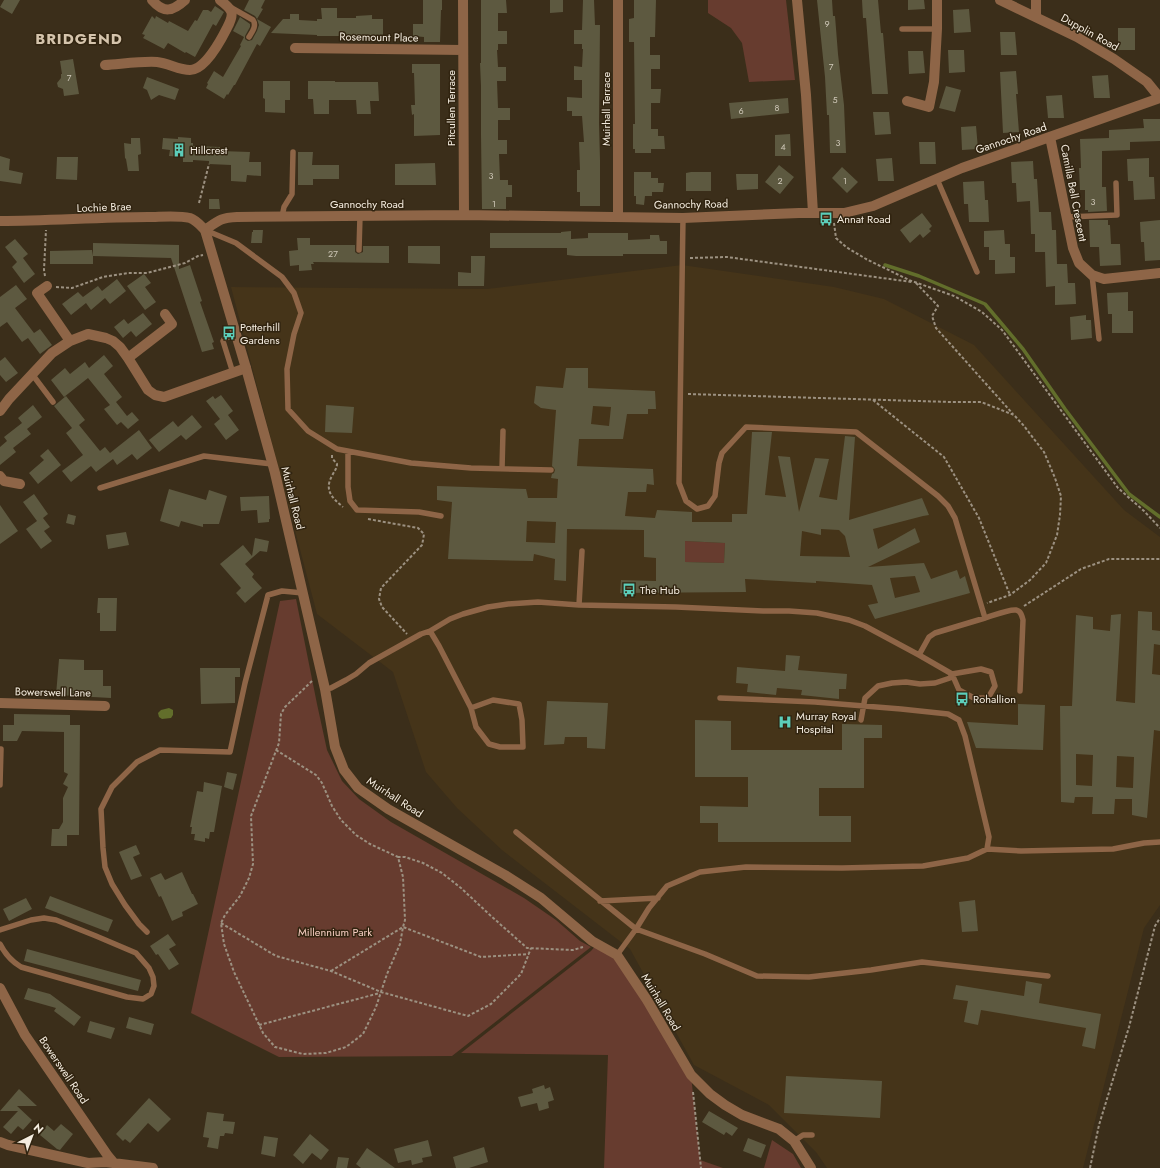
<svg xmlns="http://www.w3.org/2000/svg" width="1160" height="1168" font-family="Jost,sans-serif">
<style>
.built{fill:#453419}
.green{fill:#673c2f}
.water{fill:#626e2b}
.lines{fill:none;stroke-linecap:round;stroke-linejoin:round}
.stream{stroke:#626e2b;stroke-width:3.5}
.building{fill:#5d5940;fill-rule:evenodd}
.path{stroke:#9c9181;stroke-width:2;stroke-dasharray:3 2;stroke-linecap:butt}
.service{stroke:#8e6547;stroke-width:5.5}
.minor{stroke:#8e6547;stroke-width:10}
.tertiary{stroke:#8e6547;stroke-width:10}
.labels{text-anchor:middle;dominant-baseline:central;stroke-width:3;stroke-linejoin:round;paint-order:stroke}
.number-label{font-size:9px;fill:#cfc8b8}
.street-label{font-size:11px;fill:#f5ede0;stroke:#312410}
.poi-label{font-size:11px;fill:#f5ede0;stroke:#312410;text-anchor:start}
.park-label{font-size:11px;fill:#f6cdc1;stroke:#312410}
.district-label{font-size:15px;font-weight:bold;letter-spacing:1px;fill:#d5c4ac;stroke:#312410}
</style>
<rect width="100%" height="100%" fill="#3b2e1a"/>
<path class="built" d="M682,265L834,287L884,299L974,345L1124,510L1160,537V905L1144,928L1083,1168H827L816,1152L769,1105L694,1065L630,949L502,850L457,808L426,772L393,672L317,614L231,287L487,289Z"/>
<path class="green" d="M708,0H786L795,80L749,82L742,43L731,28L708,13Z
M685,541L725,543L724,563L685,562Z
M296,599L317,704L327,750L342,781L359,799L391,822L524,898L556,920L580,941L591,947L452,1056L279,1057L191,1013L280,601Z
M597,944L617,955L691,1075L700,1160L723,1168H604L608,1055L461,1053L591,951Z
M772,1140L793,1154L801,1168H764Z"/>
<path class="water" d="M169,708L173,710V715L171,718L162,719L159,717L158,713L161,710Z"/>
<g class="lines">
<path class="stream" d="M885,265L919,276L985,304L1023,349L1065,409L1129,494L1160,517"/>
</g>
<path class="building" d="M4,0H20L12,14L0,7Z
M249,0H265L261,8L263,9L257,19L255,16L244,10Z
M423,0H442V10H441L440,42H424V37L413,36V24H423Z
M481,0H506L507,13H498V31H507V44H498V50H497L498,67H506V81H497L498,108H510V120H498V140H507V154H499L500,180H508V185H512V197H506V209H482L481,135V86L480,63H481Z
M550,0H563V12L550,13Z
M583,0H594L595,25H600L599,123L600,160V206H580V192H577V170H580L579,142H584L582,116H572V111H567V97L582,98V80H574V66L582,67L583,49H582V44H574V30H582Z
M634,0H656L655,37H650V55H660V69H651V89H661L660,103H651V129H658V136H664L665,149H651V153H635V149H633V124H635L634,42H629V19L634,18Z
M817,0H832L833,16H835L838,54L844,105L846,153H830L829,115H827L825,77Z
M862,0H878L881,33H883L888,94H872L866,18H863Z
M908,0H924L925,9L908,10Z
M215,6L224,12L216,26L213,24L195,57L186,52L185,53L168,43L164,49L143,38L145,35L142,34L152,16L155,19L156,16L168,23L169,21L188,31L195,20L197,21L203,10H208L211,12Z
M321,8H337V18H356V16L372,15V19H383V35H342V36H317V35L271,33L283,19H290V14H299V20L317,21V19H322Z
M969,9L971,32L954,33L953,10Z
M240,17L250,24V27L245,36V39L248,41L252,40L257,31L259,25L257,19L271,27L260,46L257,44L235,85H234L228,95L227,94L224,99L206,88L208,84L207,83L214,71L223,77L241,46L240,45L244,37L233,31Z
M1118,28H1135V50H1118Z
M1000,32H1015L1017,55H1001Z
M948,50H964L965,72L949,73Z
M908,51H923L925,73L909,74Z
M73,59L79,94L64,96L63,89L58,87L57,83L61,78V74H62L60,61Z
M412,64H440V135L414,136V114L412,115L411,105H415L414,73H412Z
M1016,71L1018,94H1016L1019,132L1003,133L1000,72Z
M1108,75L1110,98H1094L1092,76Z
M147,77L179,89L175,100L159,95L151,100L147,90L143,88Z
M263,81H290V100H285V113L265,112V99L263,98Z
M308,81H335V82H378L379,101H370L371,114H357L356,100H329V114H314L313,99H308Z
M946,86L961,90L955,112L939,108Z
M1062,95L1064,118H1048L1046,96Z
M788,98L789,113L731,119L729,103Z
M873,112H889L891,134L875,135Z
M1143,119H1160V141L1130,142V150L1102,151V187H1106L1107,211L1088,212V210H1085V190H1080L1079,168H1081L1080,139L1109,138V130L1144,128Z
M976,126L978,149L962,150L961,127Z
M790,134L791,156H775V135Z
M178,137L191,138V143H193V146L220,147V151L250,152L249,162H261V176L247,175L246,182L231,181V165L209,164V161L193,160V162H183V157L169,156L170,150L162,149L163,138L178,139Z
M131,138H140L141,154L138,155L139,171H128L126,159L125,158L124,143L131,144Z
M919,142H935L936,164H920Z
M298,152H313L312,165H339V179H313V185H298Z
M0,156L10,159L9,170L23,173L21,184L0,181Z
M57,157H78L77,180L56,179Z
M892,158L894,181H878L876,159Z
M1149,158V177H1154L1155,199L1134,200L1133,181H1128L1127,159Z
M1033,161L1034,179H1037L1039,212H1051L1052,230H1056L1057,264H1067L1068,283H1075L1076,304L1055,305V286L1046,287L1045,252H1035V234H1031L1030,201L1017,202L1016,183H1012L1011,162Z
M435,163L436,185H395V164Z
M779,165L794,177L780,194L765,182Z
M842,167L858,182L847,193L832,178Z
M634,172H651V178H658V183H664L663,192H652V196H645L644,205L636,204V196H634Z
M691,172H711V191H686V173Z
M736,174H758V189L737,190Z
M984,181L985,200H988L989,222H969L968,204H964L963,182Z
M209,199H219L220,209H209Z
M922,213L932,226L929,229L931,231L923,238L920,234L910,243L900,230Z
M1089,220H1108V225H1110L1111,244H1120L1121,265L1100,266L1099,247H1090Z
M1160,220V260L1145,261L1144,242H1141L1140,222Z
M253,230H263L262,243H251L252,232H253Z
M1004,230L1005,244H1010V257H1015V273L995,274V260H989V247H984V231Z
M571,231V239L588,238V233H628V240L650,239V235H659L660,241H667V254H623V256H576L567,255V248H490V233H561V232Z
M297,238H310V245H355V252L358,254L363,252V246H389V263L313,262L314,264H311L312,270L299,271V265L290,266L289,251L298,250Z
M15,239L28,254L23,258L35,274L24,283L12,267L17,262L5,247Z
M93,243L179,245V269L190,265L202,301L200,302L214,342L212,343L214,349L202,352L171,258L93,256V264H50V251L92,250L93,256Z
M408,246H440V264L408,263Z
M471,256H485L484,286H458V272L471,273Z
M144,274L151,283L145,287L156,302L145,310L127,286Z
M117,279L126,291L110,304L105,298L91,310L86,303L71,315L62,304L78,292L83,297L98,286L102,291Z
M16,285L27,299L15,308L34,333L40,329L52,345L40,354L28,338L22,342L7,322L0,327V297Z
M1128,292V311H1133V333H1112V314H1108L1107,293Z
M143,313L152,324L136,337L131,331L123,338L114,327L124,319L128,324Z
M1086,315V320H1091L1092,338L1071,340L1070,317Z
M104,355L113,366L104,374L122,397L116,402L127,416L132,412L139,420L128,429L121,422L117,425L104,409L110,405L88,378L64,397L51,380L65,368L70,374L85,362L89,368Z
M5,357L18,373L6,382L0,375V361Z
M566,368H588V388L655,391L656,409H648V414H627L623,439H579L577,466L653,469L654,485L647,484L646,492H628L625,516L655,518L657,510L692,512V522H732V514H747L752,432H772L765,495L786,497L778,456L790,457L799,512L815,458L829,459L819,497L837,500L845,436L855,437L849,520L922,498L929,515L923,516L873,529L878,549L915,528L920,542L868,567L924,563L931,579L957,570L960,579L965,576L970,593L875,619L868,605L878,603L872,585L816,581V583L745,579L746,592L620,593L621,580L656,581V558L644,557V530L567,529L566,581L554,580L555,559L534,554L533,561L448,559L452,502L437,500V486L526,489L528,498H557L558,479L551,478L552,474L554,473L555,470L554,468L552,466L556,410L541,408L534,403L536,386L563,388ZM593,406L611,407L609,426L591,424ZM527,521L556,522L555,543L526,542ZM821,529L839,530L845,536L850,557L800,556L802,531L821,535ZM685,541L725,543L724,563L685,562ZM915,576L920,592L895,598L890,578Z
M221,395L233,411L228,415L239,430L226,440L214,424L220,419L206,401L213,396L215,399Z
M66,396L85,420L79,425L100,451L105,447L110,453L139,430L152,448L137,460L132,454L117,465L113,459L96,472L91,466L71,482L62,471L83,455L66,433L72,428L54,406Z
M33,405L42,417L27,429L31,434L13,448L16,452L0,465V447L7,441L4,437L22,423L18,418Z
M326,405L354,407L352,433L325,432Z
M192,415L202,427L186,440L181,435L159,452L149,440L173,421L178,427Z
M48,449L61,465L38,484L29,473L44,460L40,456Z
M169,489L206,500L209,490L227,496L219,524H203V527L181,521L179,527L160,521Z
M34,494L48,514L43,518L50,527L44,531L52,541L41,549L26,529L37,521L23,502Z
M269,496L270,519H269V522L258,523L257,510L241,511L240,497Z
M0,505L18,531L0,544Z
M68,514L76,516L74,525L66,523Z
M126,532L129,545L108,549L106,535Z
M255,538L269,541L267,552L260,551L245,564L254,574L252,577L262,588L245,603L236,593L241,588L220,564L243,545L252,556Z
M98,598H117L116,631H100V613H97Z
M1138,611L1152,612V630L1160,631V645L1154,644L1152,674L1160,675V731L1154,730L1147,818L1132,815V799H1115L1114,814H1092L1093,797H1075L1074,803L1061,802L1060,706H1072L1076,615L1093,617V629L1110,631L1111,615L1121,614L1116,701L1135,703ZM1076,754L1093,755L1092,786L1076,785ZM1117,756L1134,757L1133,788L1116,787Z
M786,655L800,656L798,670L847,674L846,689H839V699L801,695L802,690L777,688L776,695L747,692L748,684L736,683L737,667L785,671Z
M59,659L84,660V670H103V686H111V698L56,695Z
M200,668H240V677H235V703L201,704Z
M547,701L608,703L605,749L587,748V737H565L564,744L544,745Z
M1018,704L1045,705L1043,750L976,748L967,722L1018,725Z
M14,714L70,715V725H80L79,835H67V846H51L52,829H59L63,822V798L68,787L63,784L68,774L64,772V732L22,731L17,741H3V725H14Z
M695,720L731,721V750H842V724L882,725V738H864V788H819V816H851V842H718V823H700V806L748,807V777H695Z
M227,772L237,774L233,790L224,787Z
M204,782L222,786L214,832H210L209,839L205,838V842L194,840L195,834H191L192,827H190L197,791L203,792Z
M136,845L140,854L133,857L142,876L131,880L119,852Z
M182,872L192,894H193L198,904L182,912L183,916L172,921L161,896L159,897L150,878L161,873L165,880Z
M50,896L113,920L108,932L45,908Z
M26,898L32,909L9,921L3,909Z
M975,900L978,931L962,932L959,902Z
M168,934L176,945L169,949L179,964L169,970L158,954L156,955L150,946Z
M27,949L141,980L138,991L24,961Z
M1026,981L1042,984L1039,1003L1101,1014L1095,1049L1082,1046L1086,1028L981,1010L978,1025L964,1022L968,1001L953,999L956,985L1024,996Z
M28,988L50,994L81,1017L74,1026L54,1011L56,1008L24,999Z
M129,1017L154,1024L151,1035L126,1028Z
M90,1021L115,1028L111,1039L87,1032Z
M786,1076L882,1081L880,1118L784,1113Z
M544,1085L545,1089L550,1087L554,1100L548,1102L549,1108L539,1111L537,1103L521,1107L518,1097L533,1093L532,1089Z
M19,1089L37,1106H17L32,1120L23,1130L18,1126L11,1134L3,1127L18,1111H0Z
M149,1098L171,1119L158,1132L148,1123L130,1143L125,1139L123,1141L116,1134Z
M709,1111L738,1128L732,1136L726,1132L724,1135L702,1122Z
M207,1112L224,1114L223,1121L235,1122L233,1134L225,1133L224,1136H220L218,1149L207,1147L209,1138L203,1137Z
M61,1124L73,1134L60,1150L57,1149L40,1135L47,1125L54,1131Z
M310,1134L329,1150L321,1160L312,1153L303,1164L293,1155Z
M264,1136L278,1138L275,1157L261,1154Z
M748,1138L766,1145L761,1158L743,1151Z
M428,1140L432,1156L422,1158L423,1162L412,1165L411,1160L398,1163L394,1149Z
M484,1147L488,1162L469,1168H456L453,1157Z
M367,1148L395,1168H361L356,1164Z
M338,1157L349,1158L347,1168H336Z"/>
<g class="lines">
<path class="path" d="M199,203L209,164
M834,223L836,238L846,247L866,259L909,280L954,296L982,312L1002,330L1118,488L1144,511L1160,528
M690,258L727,257L912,282
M45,276L44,270L46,230
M916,283L938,306L932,316L936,328L1013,414
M56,287L72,288L103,277L128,273H147L185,263L198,256L203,255
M688,394L951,402H981L1014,415L1024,426L1044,452L1055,478L1061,496L1060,515L1057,535L1046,563L1030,580L1010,595L987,603
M873,400L944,457L979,518L1010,595
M332,455V458L337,464C337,469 334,471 332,476C324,490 332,498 343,507
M368,519L418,528L424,534L423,540L422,545L381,588L379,599L382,607L407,634
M1024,606L1081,569L1109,559H1160
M312,681L285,707L281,714L279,743L251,816L253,864L249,878L240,896L225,915L221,923L224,944L234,972L263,1033L275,1047L303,1054L326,1053L346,1047L363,1034L376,1007L387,974L400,944L403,927L405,920L403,877L398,857H405L423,863L442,873L461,888L491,916L527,948L573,950L583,947
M276,750L316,775L322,783L332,806L341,820L356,835L370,844L398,857
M221,923L276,956L331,971L381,992L468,1016L491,1004L521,974L531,948
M331,971L403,927L481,957L529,954
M259,1025L380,993
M693,1092L701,1168
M1090,1168L1099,1125L1129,1027L1155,926L1160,918"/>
<path class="service" d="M230,7L253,20C257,26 252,32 249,37
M902,29H937
M937,179L977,272
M282,217L284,207L292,194L293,152
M1066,217L1117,215L1116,183
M683,218L679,483L686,501L697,509L708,506L715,496L719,463L722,453L746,427L856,432L938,496L948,506L955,518L985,618L935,633L929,637L919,655
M205,230L236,243L282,277L294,293L301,313L294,334L287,369L288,409L308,431L337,449L411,463L471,468L551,470
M359,250L360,216
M1092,275L1099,339
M233,373L223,341L224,339L236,334
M32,374L53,402
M348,451V487L350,501L357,510L419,512L441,516
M502,469L503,431
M100,488L204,456L272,464
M579,605L582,551
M985,618C992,616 1009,609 1016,610C1021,611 1022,616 1023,620L1020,691
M430,631L439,646L471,708L493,700L519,704L522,720L523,747H500L489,744L476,727L471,708
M325,689L331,688L346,680L356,674L369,663L421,634L430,631L450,619L463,614L488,607L508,604L538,602L579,605L676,607L763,611H789L817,613L849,620L865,626L919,655L952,674L981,669L991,672L995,686L988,698H974L959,690L952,674L950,678L935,683L920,684L906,682L892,683L878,686L865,698L861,720
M720,698L815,702L901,709L948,714L959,720L965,736L989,837L987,849
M0,785L1,749
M516,832L636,929L705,954L757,976L809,977L871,970L922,962L1048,976
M600,901L658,898
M0,930L31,920L44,918L56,920L96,936L136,953L149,968L153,977L154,986L151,994L143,999L127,997L21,967C11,961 5,954 0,944
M147,932L139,924L125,905L112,884L105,867L103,848L101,809L112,787L137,762L160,750L230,752L245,683L268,595L282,591L303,593
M617,955L636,929L649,908L667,886L700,872L746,867L842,868L923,866L968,858L987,849L1021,851L1113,849L1144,843L1160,842
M794,1141L803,1135H812"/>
<path class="minor" d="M152,0C164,14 173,11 185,0
M463,0L464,215
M797,0L806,95L813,213
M1000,0L1077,37L1114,59L1147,82L1160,98
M1036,17V0
M295,48L463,50
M105,65C121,64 142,61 157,62C168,63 179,70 190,70C205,70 221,40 227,28C235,13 233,10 220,0
M907,101L929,107L934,82L937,29V0
M1050,137L1073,248L1079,263L1092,275L1104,279L1160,273
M618,217V0
M205,230C219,220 220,218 237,217L464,215L683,218L799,213H844L873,206L962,168L1160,98
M47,286L37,293L70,341
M128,358L172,324L165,314
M0,411L9,399L52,353L70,341L88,334L106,338L113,341L120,347L128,358L148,390L155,395L164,397L246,368
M0,476L4,481L20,484
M0,703L105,706
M0,988L25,1035L108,1156L118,1168
M0,1142L8,1145L88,1163L105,1162L153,1168"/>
<path class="tertiary" d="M0,221C49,221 98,217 148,217C160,217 178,215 190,218C196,220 200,225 205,230L246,368L275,473L325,689L335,747L344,770L358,788L388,809L505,875L541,898L592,941L617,955L647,1000L691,1075L710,1094L725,1105L742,1115L779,1129L794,1141L811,1168"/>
</g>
<defs>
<g id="building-bare" transform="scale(1.08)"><path d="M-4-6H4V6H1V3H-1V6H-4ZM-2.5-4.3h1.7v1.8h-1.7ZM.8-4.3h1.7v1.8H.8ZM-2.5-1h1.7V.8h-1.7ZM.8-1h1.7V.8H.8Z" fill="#5cceba" stroke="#312410" stroke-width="2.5" paint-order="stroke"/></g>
<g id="bus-bare" transform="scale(1.08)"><path d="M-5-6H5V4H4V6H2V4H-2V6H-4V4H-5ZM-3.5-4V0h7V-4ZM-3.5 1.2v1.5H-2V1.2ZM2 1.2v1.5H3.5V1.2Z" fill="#5cceba" stroke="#312410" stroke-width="2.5" paint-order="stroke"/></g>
<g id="hospital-bare" transform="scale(1.08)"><path d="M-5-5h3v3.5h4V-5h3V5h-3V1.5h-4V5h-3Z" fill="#5cceba" stroke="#312410" stroke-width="2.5" paint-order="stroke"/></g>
</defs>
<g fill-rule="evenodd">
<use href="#building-bare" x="179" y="150"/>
<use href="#bus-bare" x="826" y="219"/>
<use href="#bus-bare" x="229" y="333"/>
<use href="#bus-bare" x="629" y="590"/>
<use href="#bus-bare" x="962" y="699"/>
<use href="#hospital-bare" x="785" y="722"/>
</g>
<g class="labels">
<g class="number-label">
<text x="827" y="23">9</text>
<text x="831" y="66">7</text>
<text x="69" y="77">7</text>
<text x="835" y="99">5</text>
<text x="777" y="107">8</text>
<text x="741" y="110">6</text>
<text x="838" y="142">3</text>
<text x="783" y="146">4</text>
<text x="491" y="175">3</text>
<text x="780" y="180">2</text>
<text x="845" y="180">1</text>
<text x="1093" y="201">3</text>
<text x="494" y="203">1</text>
<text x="333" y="253">27</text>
</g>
<g class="street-label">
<text transform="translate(1090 32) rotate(29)">Dupplin Road</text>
<text transform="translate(379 37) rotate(1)">Rosemount Place</text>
<text transform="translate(451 108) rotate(-90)">Pitcullen Terrace</text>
<text transform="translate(606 109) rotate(-90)">Muirhall Terrace</text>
<text transform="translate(1011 138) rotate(-19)">Gannochy Road</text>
<text transform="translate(1074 193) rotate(79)">Camilla Bell Crescent</text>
<text x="367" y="204">Gannochy Road</text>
<text transform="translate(691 204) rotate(-1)">Gannochy Road</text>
<text transform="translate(104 207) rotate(-2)">Lochie Brae</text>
<text transform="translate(293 498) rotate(76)">Muirhall Road</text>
<text transform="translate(53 692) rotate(1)">Bowerswell Lane</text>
<text transform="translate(395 797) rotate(33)">Muirhall Road</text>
<text transform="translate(661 1002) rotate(59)">Muirhall Road</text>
<text transform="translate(64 1070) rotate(56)">Bowerswell Road</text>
</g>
<g class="poi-label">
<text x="190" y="150">Hillcrest</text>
<text x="837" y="219">Annat Road</text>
<text x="240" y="327">Potterhill<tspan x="240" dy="13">Gardens</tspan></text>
<text x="640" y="590">The Hub</text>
<text x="973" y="699">Rohallion</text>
<text x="796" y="716">Murray Royal<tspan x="796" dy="13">Hospital</tspan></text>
</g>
<g class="park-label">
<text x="335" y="932">Millennium Park</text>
</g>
<g class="district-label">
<text x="79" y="39">BRIDGEND</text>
</g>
</g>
<g transform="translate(32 1136) rotate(42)" stroke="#312410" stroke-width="3" paint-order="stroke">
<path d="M0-3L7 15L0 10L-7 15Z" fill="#f5ede0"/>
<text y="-6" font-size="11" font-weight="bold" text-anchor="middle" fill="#f5ede0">N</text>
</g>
</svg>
